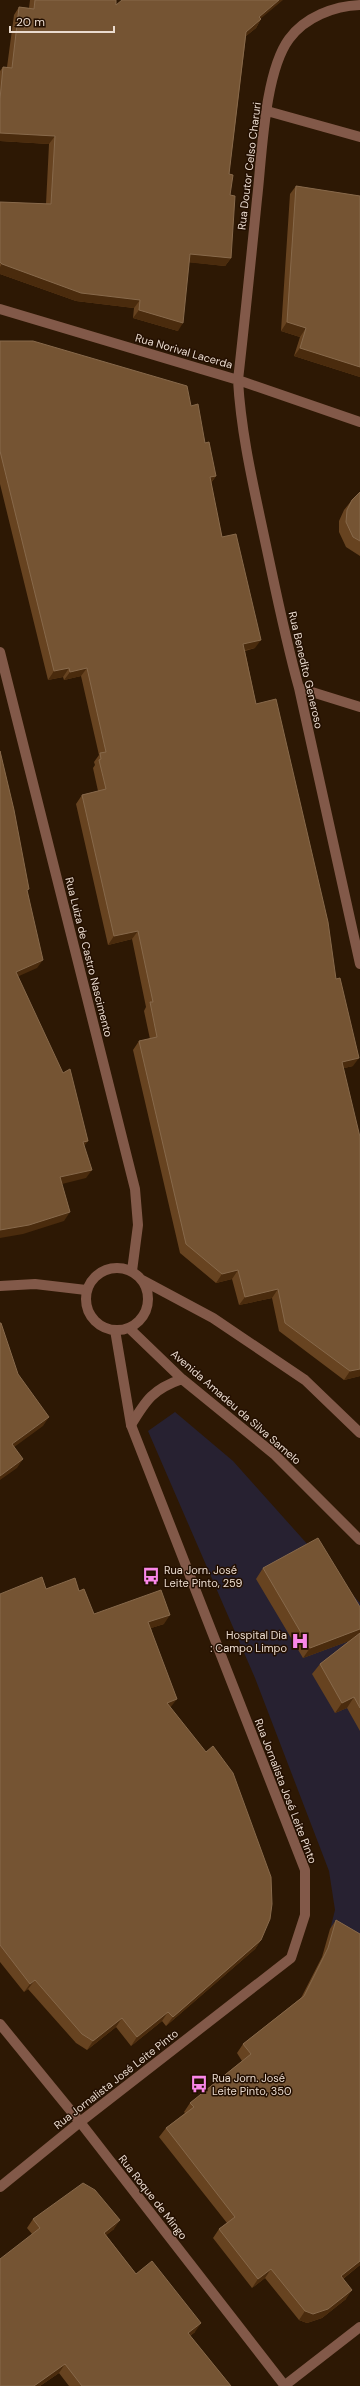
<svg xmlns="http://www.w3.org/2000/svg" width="360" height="2386" font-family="'DM Sans',sans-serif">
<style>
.medical{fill:#272131}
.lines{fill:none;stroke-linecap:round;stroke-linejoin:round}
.minor{stroke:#825949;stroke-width:10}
.tertiary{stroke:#825949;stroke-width:10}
.wall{fill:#674320}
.shaded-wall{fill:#4a2b0d}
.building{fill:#755433;stroke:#87694b}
.labels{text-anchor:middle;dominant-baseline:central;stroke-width:3;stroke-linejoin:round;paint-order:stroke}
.street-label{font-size:11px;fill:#eadbcf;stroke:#230f00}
.poi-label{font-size:11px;fill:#eadbcf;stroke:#230f00;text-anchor:start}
</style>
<rect width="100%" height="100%" fill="#2d1804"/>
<path class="medical" d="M175,1412L233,1461L360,1603V1942L330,1930L335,1910L329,1871L255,1678L148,1431Z"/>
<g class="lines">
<path class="minor" d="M360,5C334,6 305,17 289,39C264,73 262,157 257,199C251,259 245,319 238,380C241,433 253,484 264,536C275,587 285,638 299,688L360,964
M267,111L360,137
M0,309L238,380L360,422
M299,688L360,707
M0,1286L35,1284L86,1290
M0,2024L80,2122L285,2386
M0,2187L80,2122L291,1958L305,1915V1870L131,1425L115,1330
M284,2386L360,2327"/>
<path class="tertiary" d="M0,652L135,1189L138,1225L132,1271
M86 1299a31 31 0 1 1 62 0a31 31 0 1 1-62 0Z
M142,1280L213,1318L305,1380L360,1433
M129,1328L182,1379L274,1454L360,1540
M131,1425C146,1400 153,1389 182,1379"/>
</g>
<path class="wall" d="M30,0H116V5L261,19L256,28L246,36L229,174L230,195L231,258L225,266L189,262L178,331L133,318L134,308L76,301L0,274V202L46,204L49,144L0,141V71L3,67H7L14,15L19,7L29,8Z
M296,186L360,196V377L294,356L300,337L281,331L290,194Z
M0,341L191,406L205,443L216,476L211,483L222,537L255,648L245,651L256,704L336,979L353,1066L344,1068L360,1376L344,1380L279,1331L272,1298L239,1305L232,1279L216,1283L180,1253L133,1050L139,1041L150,1039L144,1011L146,1007L132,939L108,945L76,804L82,795L98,791L93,768L95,765L94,762L99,755L81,676L64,680L63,677L48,680L0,484Z
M360,492V556L346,547L339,532V521L344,510L352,500Z
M263,1568L360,1607V1731L347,1708L335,1713L312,1674L320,1664L349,1641L303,1658L256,1579Z
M46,1589L79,1591L94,1614L164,1624L151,1628L171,1708L261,1940L255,1949L166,2026L162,2021L131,2046L116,2027L87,2050L76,2043L28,1989L24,1992L0,1962V1594Z
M336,1920L360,1934V2265L343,2279L346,2299L322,2318L307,2323L299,2320L265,2278L252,2288L213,2238L219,2229L227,2223L159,2137L166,2128L185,2113L184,2112L190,2103L242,2061L237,2053L243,2044L301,1998L322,1957L330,1929Z
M33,2219L114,2229L106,2235L136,2274L195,2332L190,2336L231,2386H69L59,2373L40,2386H0L32,2234L27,2228Z"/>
<path class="shaded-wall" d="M279,0H283L253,25L259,17Z
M261,19L256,28L241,40L246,32Z
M0,133L55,136L49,144L0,141Z
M190,254L231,258L225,266L185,262Z
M2,264L140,300L134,308L76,301L0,274V267Z
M139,310L183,323L178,331L133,318Z
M287,322L306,328L300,337L281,331Z
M300,348L360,367V377L294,356Z
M216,476L210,484V477Z
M261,640L255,648L237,652L243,644Z
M69,668L63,677L48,680L54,671Z
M87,668L81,676L64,680L70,672Z
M138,931L132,939L108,945L114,936Z
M43,960L37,968L10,980L16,972Z
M359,1058L353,1066L336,1070L342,1062Z
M88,1141L82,1149L83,1142Z
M92,1170L86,1178L54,1186L60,1177Z
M70,1212L64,1221L23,1234L0,1238V1230Z
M238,1270L232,1279L216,1283L222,1274Z
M278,1289L272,1298L239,1305L245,1297Z
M360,1369V1376L344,1380L350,1371Z
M49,1417L43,1426L6,1453L12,1444Z
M23,1459L17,1468L0,1480V1476Z
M170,1615L164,1624L142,1631L148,1622Z
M360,1629V1637L303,1658L310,1648Z
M354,1697L347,1708L335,1713L342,1703Z
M177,1699L170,1708L167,1703Z
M261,1940L255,1949L166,2026L173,2017Z
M35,1980L28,1989L24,1992L30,1984Z
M168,2012L162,2021L131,2046L137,2037Z
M122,2018L116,2027L87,2050L93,2041Z
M120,2220L114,2229L98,2242L104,2233Z
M360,2261V2265L335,2285L341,2276Z
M271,2269L265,2278L252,2288L258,2279Z
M352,2290L346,2299L322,2318L307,2323L299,2320L305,2311Z
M201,2323L195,2332L182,2342L188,2333Z
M65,2364L59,2373L40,2386H34Z"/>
<path class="building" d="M35,0H116V5L122,0H279L259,17L261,19L246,32L229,174L233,175L230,195L235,196L231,258L190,254L183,323L139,310L140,300L81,293L2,264L0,262V202L51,204L55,136L0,133V99L3,67L12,68L19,7L34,9Z
M296,186L360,196V367L300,348L306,328L287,322Z
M0,341H33L187,386L191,406L198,404L205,443L209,442L216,476L210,477L222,537L236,534L261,640L243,644L256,704L276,699L328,922L336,979L340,978L359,1058L342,1062L360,1137V1369L350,1371L285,1323L278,1289L245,1297L238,1270L222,1274L186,1244L139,1041L157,1037L150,1002H153L138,931L114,936L82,795L106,789L99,760L101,759L100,753L106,752L87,668L70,672L69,668L54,671L0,451Z
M360,492V541L353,537L346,522L347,510L352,500Z
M0,751L14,810L29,889L27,890L43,960L16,972L63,1073L70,1069L88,1141L83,1142L92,1170L60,1177L70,1212L29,1225L0,1230Z
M0,1323H1L18,1374L49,1417L12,1444L23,1459L0,1476Z
M318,1538L360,1607V1629L310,1648L263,1568Z
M42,1577L46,1589L75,1578L79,1591L84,1589L94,1614L161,1590L170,1615L148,1622L177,1699L167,1703L206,1752L213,1746L233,1773L271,1877L272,1904L270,1919L261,1940L173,2017L168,2012L137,2037L122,2018L93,2041L82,2034L35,1980L30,1984L0,1945V1594Z
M360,1633V1708L354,1697L342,1703L320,1664Z
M336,1920L360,1934V2261L341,2276L352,2290L328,2309L313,2314L305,2311L271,2269L258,2279L219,2229L235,2217L166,2128L194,2107L190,2103L251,2054L243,2044L304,1996L328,1948Z
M83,2183L95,2190L120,2220L104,2233L136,2274L152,2261L201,2323L188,2333L231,2386H82L65,2364L34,2386H0V2259L40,2228L33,2219Z"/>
<defs>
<g id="bus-bare" transform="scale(1.38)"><path d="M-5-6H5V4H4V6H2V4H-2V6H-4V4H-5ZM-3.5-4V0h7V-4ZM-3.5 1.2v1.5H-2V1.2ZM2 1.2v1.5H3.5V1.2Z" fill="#f987e8" stroke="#230f00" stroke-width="2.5" paint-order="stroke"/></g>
<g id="hospital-bare" transform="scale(1.38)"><path d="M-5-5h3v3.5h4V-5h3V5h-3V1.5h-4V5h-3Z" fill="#f987e8" stroke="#230f00" stroke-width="2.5" paint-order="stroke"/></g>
</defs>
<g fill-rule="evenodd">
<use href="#bus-bare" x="151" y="1576"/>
<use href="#hospital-bare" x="300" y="1641"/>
<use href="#bus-bare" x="199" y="2084"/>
</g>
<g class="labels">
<g class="street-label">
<text transform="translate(249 166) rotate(-83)">Rua Doutor Celso Charuri</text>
<text transform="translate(184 351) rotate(16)">Rua Norival Lacerda</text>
<text transform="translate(306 670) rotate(77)">Rua Benedito Generoso</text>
<text transform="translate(89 957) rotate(76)">Rua Luiza de Castro Nascimento</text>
<text transform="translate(236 1407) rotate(41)">Avenida Amadeu da Silva Samelo</text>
<text transform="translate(286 1791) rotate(69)">Rua Jornalista José Leite Pinto</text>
<text transform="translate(116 2079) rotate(-38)">Rua Jornalista José Leite Pinto</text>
<text transform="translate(153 2197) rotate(52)">Rua Roque de Mingo</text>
</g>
<g class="poi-label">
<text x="164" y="1570">Rua Jorn. José<tspan x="164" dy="13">Leite Pinto, 259</tspan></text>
<text x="287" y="1635" text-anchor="end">Hospital Dia<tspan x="287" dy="13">: Campo Limpo</tspan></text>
<text x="212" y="2078">Rua Jorn. José<tspan x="212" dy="13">Leite Pinto, 350</tspan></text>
</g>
</g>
<path d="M10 26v6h104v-6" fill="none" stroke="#eadbcf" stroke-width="2"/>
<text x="16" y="26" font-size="12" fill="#eadbcf" stroke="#230f00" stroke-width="3" paint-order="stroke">20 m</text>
</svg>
